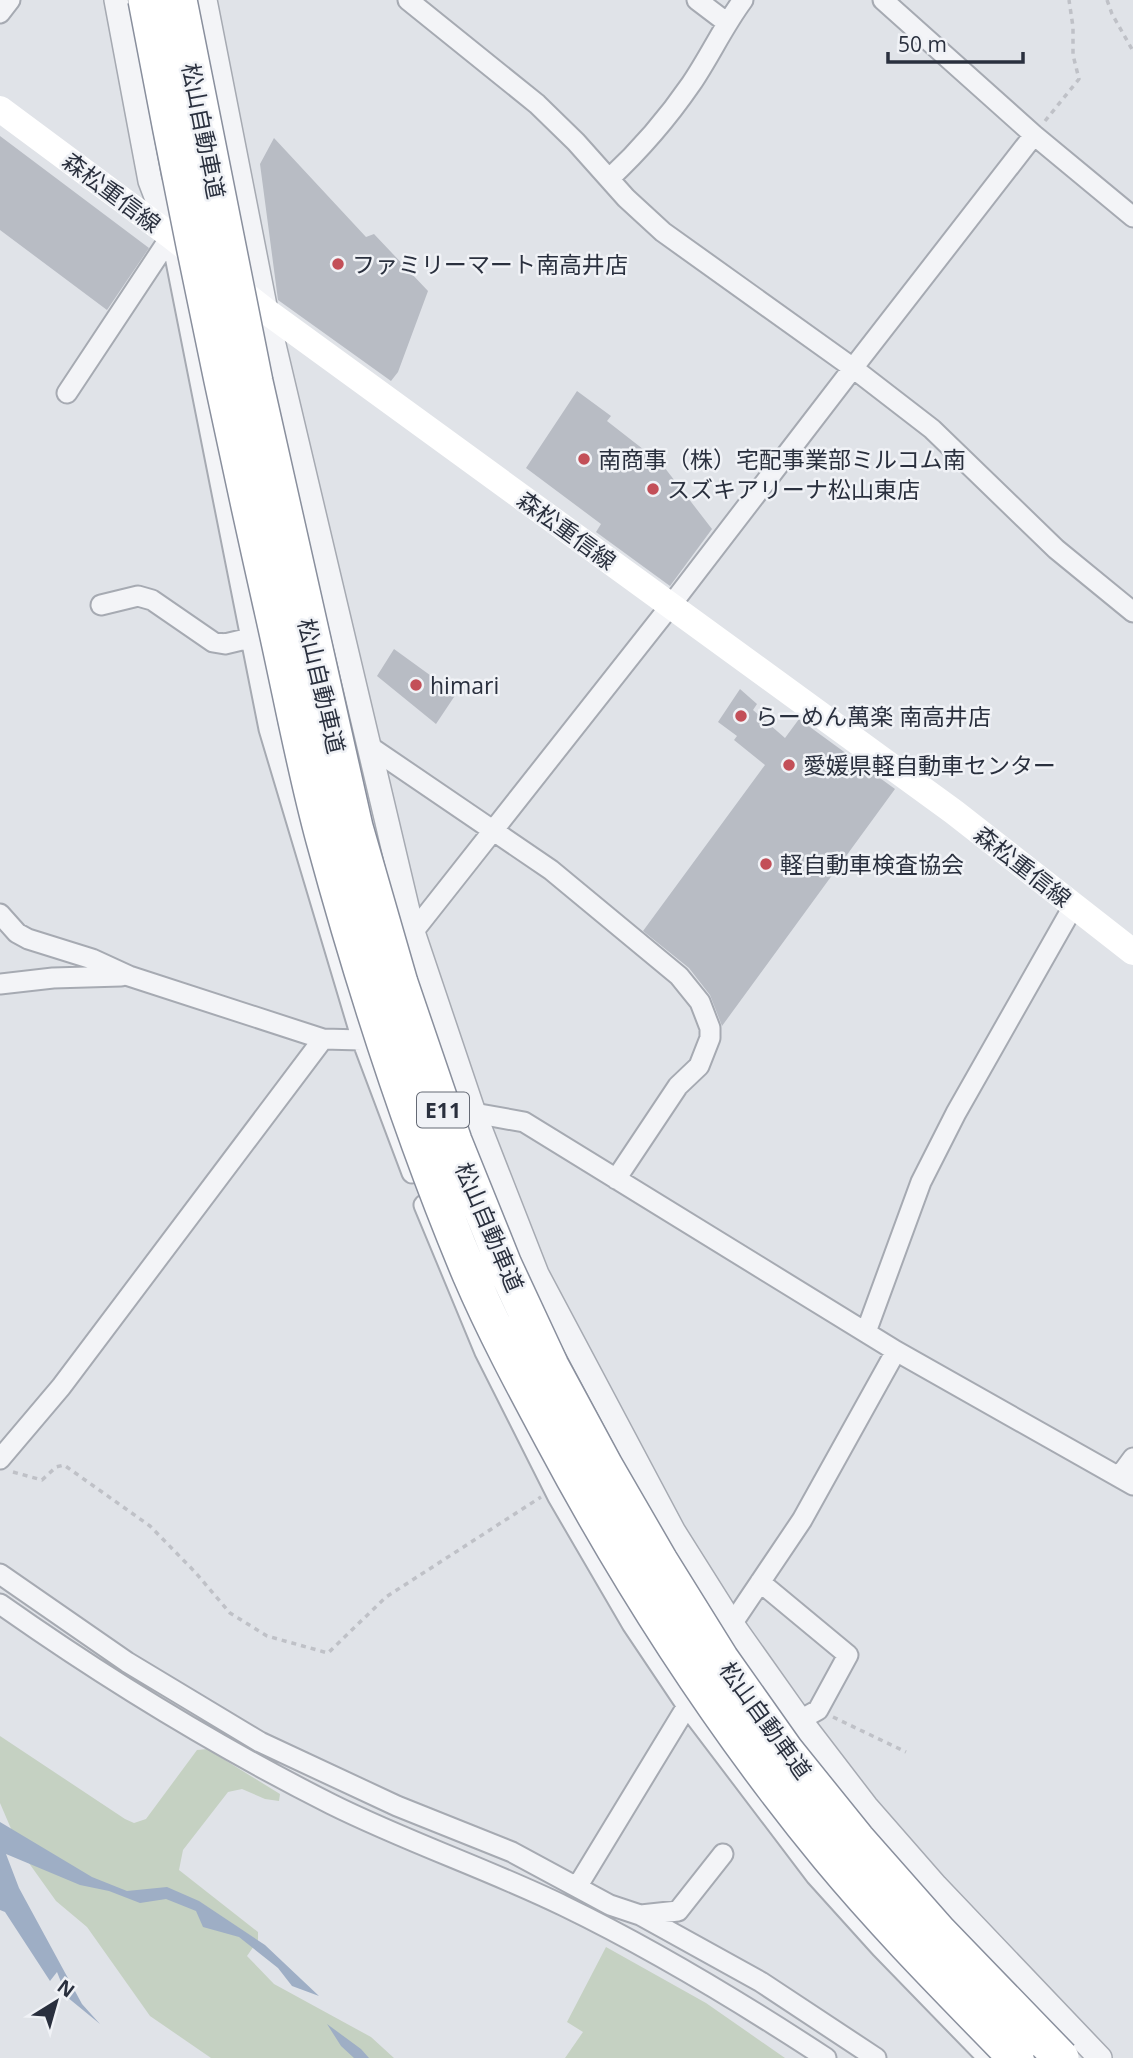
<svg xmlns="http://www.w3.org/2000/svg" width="1133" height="2058" font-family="'Open Sans','Noto Sans JP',sans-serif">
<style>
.green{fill:#c5d1c2}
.water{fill:#9eaec5}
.building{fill:#b8bcc4}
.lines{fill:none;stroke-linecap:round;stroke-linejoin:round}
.minor-casing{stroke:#a6aab2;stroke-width:23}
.tertiary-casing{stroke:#a6aab2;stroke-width:26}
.path{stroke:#bfc1c7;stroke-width:3.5;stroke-dasharray:5 5;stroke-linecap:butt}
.minor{stroke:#f3f4f7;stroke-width:19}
.tertiary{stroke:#f3f4f7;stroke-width:23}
.secondary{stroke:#fff;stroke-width:26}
.motorway-bridge-casing{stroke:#898f9d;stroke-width:38;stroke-linecap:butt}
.motorway-bridge{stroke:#fff;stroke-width:35}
.poi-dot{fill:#c34f58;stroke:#f0f2f6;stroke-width:2.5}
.labels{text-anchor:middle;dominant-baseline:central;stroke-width:5;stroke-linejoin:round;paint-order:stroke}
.shield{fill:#f0f2f6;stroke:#656a75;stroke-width:2}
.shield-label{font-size:21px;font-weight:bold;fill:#2a303e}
.street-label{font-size:23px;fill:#2a303e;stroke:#f0f2f6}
.poi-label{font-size:23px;fill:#2a303e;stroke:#f0f2f6;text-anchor:start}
</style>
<rect width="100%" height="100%" fill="#e0e3e8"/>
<path class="green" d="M0,1736L125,1819L134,1823L146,1819L197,1750L207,1749L280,1794L279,1801L265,1799L242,1789L228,1792L183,1850L179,1870L258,1932V1940L247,1956L274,1984L371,2037L394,2058H211L150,2016L87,1927L56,1901L21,1852L0,1803Z
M606,1947L706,2003L785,2058H565L583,2032L567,2022Z"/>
<path class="water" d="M0,1822L92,1877L127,1891L167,1887L199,1901L265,1945L319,1996L292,1986L278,1968L239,1937L203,1927L196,1911L166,1899L140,1903L109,1891L80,1885L6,1854L19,1888L82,2004L100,2024L67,1997L57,1972L50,1981L5,1912L0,1910Z
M327,2024L361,2049L369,2058H354L341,2046Z"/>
<path class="building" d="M0,136L149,248L107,310L0,230Z
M274,138L366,237L374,234L428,291L398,372L391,381L278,300L260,164Z
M577,391L611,416L607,421L648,453L651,450L712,529L670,586L596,532L601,524L526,468Z
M394,649L456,694L436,724L377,676Z
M740,689L757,704L753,710L785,738L799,719L895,789L722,1026L710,995L689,968L643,931L765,765L734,740L737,736L718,722Z"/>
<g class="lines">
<g class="minor-casing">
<path id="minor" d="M408,0L537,104L576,142L626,198L663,232L853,368L671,605L413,932
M697,0L726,22
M883,0L1034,135L1133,217
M0,13L10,0
M1034,135L853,368L932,429L1056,549L1133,612
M609,179C640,150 667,119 691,84C710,56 723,27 743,0
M171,236L269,729L362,1040L412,1173
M67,393L171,236
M101,605L138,596L152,600L213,642L225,644L250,638
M369,746L551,870L679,976L700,1002L710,1028V1038L699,1066L678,1086L616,1179
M0,914L17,933L28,939L92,959L129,976L323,1039L362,1040L373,1047
M0,984L53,978L121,976
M465,1108L474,1113L524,1122L896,1351L1133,1485
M424,1205L485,1352L558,1497L632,1624L687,1706L816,1876L881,1948L988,2058
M866,1332L921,1182L956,1113L1074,905
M0,1459L61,1387L323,1039
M1119,1477L1133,1458
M0,1574L127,1662L260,1742L397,1806L512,1852L610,1905L640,1915L761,1982L876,2058
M760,1582L848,1655L818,1710L800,1720
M0,1604C105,1678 216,1746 331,1804C407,1842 488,1869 564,1906C655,1950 742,2003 826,2058
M732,1624L802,1520L896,1351
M577,1887L687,1706
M641,1915L678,1911L723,1854"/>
</g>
<g class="tertiary-casing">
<path id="tertiary" d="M116,0L150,181L171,236
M205,0L266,311L413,932L474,1113L537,1274L674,1532L732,1624L800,1720L866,1806L936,1886L1100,2058"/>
</g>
<path class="path" d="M1107,0L1112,14L1133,51
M1045,121L1079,79L1073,55V27L1069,0
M13,1472L42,1480L56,1467L64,1465L150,1526L195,1572L230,1613L267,1636L328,1653L386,1597L541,1497
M833,1717L906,1752"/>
<use href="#minor" class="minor"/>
<use href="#tertiary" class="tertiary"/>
<path class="secondary" d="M0,109L171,236L266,311L954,812L1133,952"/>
<g class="motorway-bridge-casing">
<path id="motorway-bridge" d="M146,0C184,202 226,405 271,605C289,683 303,763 324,840C364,987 411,1133 470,1274C494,1330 523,1384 552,1438C631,1586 722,1727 829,1857C887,1927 952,1992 1016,2058
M179,0L255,382L355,827L400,983L454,1141L504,1265L551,1366L605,1466L660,1561L721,1659L786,1751L857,1839L940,1933L1061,2058"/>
</g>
<use href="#motorway-bridge" class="motorway-bridge"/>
</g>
<g class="poi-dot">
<circle cx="338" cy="264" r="7"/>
<circle cx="584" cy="459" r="7"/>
<circle cx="653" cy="489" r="7"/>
<circle cx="416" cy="685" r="7"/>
<circle cx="741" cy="716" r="7"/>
<circle cx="789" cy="765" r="7"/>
<circle cx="766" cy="864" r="7"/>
</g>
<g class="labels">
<rect class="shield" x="417" y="1092.5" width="52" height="35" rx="5"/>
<g class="shield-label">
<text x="443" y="1110">E11</text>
</g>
<g class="street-label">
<text transform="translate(204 131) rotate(79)">松山自動車道</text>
<text transform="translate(112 192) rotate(37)">森松重信線</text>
<text transform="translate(567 530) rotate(36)">森松重信線</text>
<text transform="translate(322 686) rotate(77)">松山自動車道</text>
<text transform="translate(1023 866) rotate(38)">森松重信線</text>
<text transform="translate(490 1227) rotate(67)">松山自動車道</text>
<text transform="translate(766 1720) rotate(54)">松山自動車道</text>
</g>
<g class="poi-label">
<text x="352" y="264">ファミリーマート南高井店</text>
<text x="598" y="459">南商事（株）宅配事業部ミルコム南</text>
<text x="667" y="489">スズキアリーナ松山東店</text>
<text x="430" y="685">himari</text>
<text x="755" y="716">らーめん萬楽 南高井店</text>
<text x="803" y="765">愛媛県軽自動車センター</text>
<text x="780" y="864">軽自動車検査協会</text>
</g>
</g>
<g transform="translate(56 2002) rotate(37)" stroke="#f0f2f6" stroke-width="5" paint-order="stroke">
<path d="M0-5L12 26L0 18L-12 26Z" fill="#2a303e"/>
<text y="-10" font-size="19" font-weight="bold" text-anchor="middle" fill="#2a303e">N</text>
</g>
<path d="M888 52v10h135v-10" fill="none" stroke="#2a303e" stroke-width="3.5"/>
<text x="898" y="52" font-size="21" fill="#2a303e" stroke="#f0f2f6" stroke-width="5" paint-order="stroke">50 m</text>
</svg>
